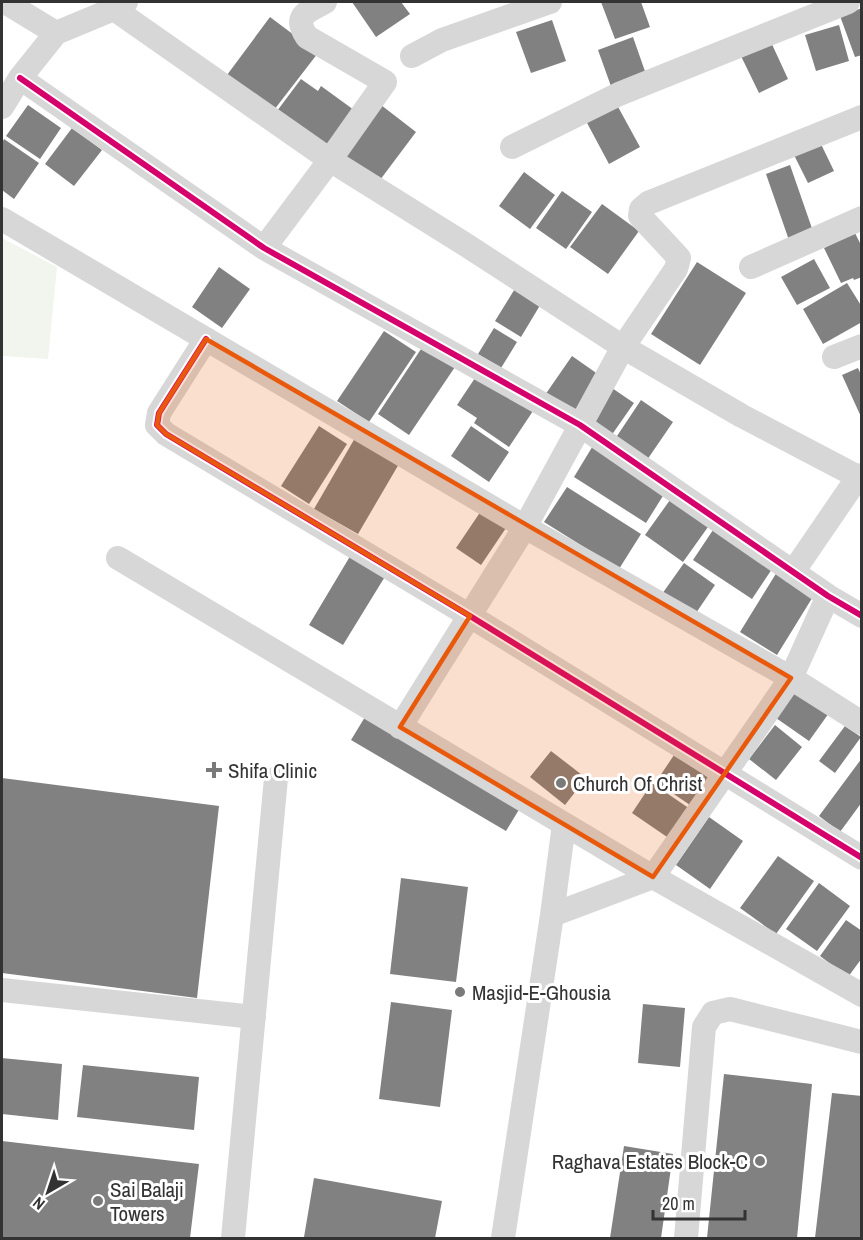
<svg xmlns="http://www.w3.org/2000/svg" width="863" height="1240" font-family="'Archivo Narrow',sans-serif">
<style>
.green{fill:#f1f5ed}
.building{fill:#818181}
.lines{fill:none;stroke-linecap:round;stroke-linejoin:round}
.street{stroke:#d7d7d7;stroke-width:24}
.cycleway-casing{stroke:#fff;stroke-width:10}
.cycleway{stroke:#d6006c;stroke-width:6}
.marked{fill:#e8590c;fill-opacity:0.2;stroke:#e8590c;stroke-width:4.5;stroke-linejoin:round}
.poi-dot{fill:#7a7a7a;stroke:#fff;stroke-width:2}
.labels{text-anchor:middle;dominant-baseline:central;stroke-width:6;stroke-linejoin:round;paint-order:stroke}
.poi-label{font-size:21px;fill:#333;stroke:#fff;text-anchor:start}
</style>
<rect width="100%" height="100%" fill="#fff"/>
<path class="green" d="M2,238L57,267L48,359L2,356Z"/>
<path class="building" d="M352,2H401L410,14L376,37Z
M601,2H641L650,27L615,39Z
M862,8V55L855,57L840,16Z
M270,17L318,53L274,110L227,75Z
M552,20L566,61L531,73L516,32Z
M839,25L849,61L816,71L805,35Z
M633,37L647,77L612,89L598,50Z
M770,40L788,79L759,93L740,54Z
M301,79L318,91L321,86L354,110L326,148L277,111Z
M28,105L61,128L40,159L6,136Z
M381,105L416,132L377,184L342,157Z
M617,105L640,147L609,164L586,121Z
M72,128L102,150L74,186L45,164Z
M4,139L39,163L14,199L2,190V143Z
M820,142L834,171L808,183L794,155Z
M790,165L815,237L791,246L766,174Z
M524,172L555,195L530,229L499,206Z
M562,191L592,212L566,249L536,228Z
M602,204L639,231L608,274L570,247Z
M855,233L862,247V277L854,280L853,278L841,283L824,248Z
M814,259L830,288L797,305L781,277Z
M697,262L746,293L700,365L651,334Z
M219,267L250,289L222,328L192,307Z
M847,283L862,307V322L823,344L803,309Z
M516,287L542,302L521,337L495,321Z
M494,328L517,342L501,368L478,354Z
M384,331L416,352L369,422L337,401Z
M425,343L457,364L409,435L378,414Z
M572,356L602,377L575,416L545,395Z
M858,368L862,377V419L842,375Z
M479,372L535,408L509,447L474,423L477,418L457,405Z
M609,386L634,403L611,436L586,419Z
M641,400L673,422L647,460L615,439Z
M319,426L347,444L309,504L281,486Z
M471,426L509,452L489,482L451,456Z
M359,431L403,457L358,534L314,509Z
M594,444L666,491L646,523L574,477Z
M567,487L641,534L619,569L544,522Z
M670,500L708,527L683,562L645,535Z
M481,511L506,528L481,565L456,548Z
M717,524L776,563L752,599L693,560Z
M355,548L389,570L343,645L309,625Z
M684,563L715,585L694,616L662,594Z
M777,572L814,595L777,655L740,632Z
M796,689L829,713L809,741L776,718Z
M368,712L523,803L506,831L351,740Z
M775,725L802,747L776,780L749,759Z
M845,726L861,737L835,773L819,761Z
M551,751L586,778L565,805L530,777Z
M674,755L709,778L690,805L656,782Z
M862,758V802L840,832L819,816Z
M2,778L219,806L197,998L2,973Z
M652,783L690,809L670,839L632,813Z
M709,817L743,841L710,889L676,865Z
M778,856L814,881L776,934L740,908Z
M401,878L468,887L456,982L390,974Z
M819,883L850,906L817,951L786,929Z
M846,920L862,931V958L848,977L820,956Z
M391,1002L452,1010L440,1107L379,1099Z
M643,1004L685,1008L680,1067L638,1063Z
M2,1058L62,1064L58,1120L2,1114Z
M83,1065L199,1077L194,1130L77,1117Z
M724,1074L812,1084L797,1238H707Z
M832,1093L862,1096V1238H815Z
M2,1141L199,1164L190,1238H2Z
M624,1146L673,1154L661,1238H610Z
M314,1178L442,1201L435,1238L304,1237Z"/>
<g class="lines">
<path class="street" d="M5,2L56,33
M114,9L330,160L463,243L623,347L742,416L862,479
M412,56L442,40L550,2
M20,78L264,248L580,425L828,596L862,616
M2,107L20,78L56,33L114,9L126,2
M512,147L619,94L848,2
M2,219L525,527L791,678L862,723
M264,248L330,160L385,82L307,37C292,15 308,12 325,2
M751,267L862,218
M206,339L159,413L157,425L166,434L470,616L862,858
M834,357L862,346
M118,558L653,877L862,995
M793,572L858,477L862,475
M400,727L525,527L623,347L676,269L679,258L640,216L641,209L648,203L862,117
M552,915L564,824
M2,990L254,1017
M233,1238L276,778
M503,1238L552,915L653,877L791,678L828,596
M686,1238L704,1027L713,1013L730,1009L862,1042"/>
<g class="cycleway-casing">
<path id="cycleway" d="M20,78L264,248L580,425L828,596L862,616
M206,339L159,413L157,425L166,434L470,616L862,858"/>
</g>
<use href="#cycleway" class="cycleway"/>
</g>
<path class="marked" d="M206,339L791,678L653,877L400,727L470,616L166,434L157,425L159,413Z"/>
<g class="poi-dot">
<path d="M211 761h6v6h6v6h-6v6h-6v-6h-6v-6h6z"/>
<circle cx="561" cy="783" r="6"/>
<circle cx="460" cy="992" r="6"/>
<circle cx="760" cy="1161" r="6"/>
<circle cx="98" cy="1201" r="6"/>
</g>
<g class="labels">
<g class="poi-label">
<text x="228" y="770">Shifa Clinic</text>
<text x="573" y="783">Church Of Christ</text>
<text x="472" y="992">Masjid-E-Ghousia</text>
<text x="748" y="1161" text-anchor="end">Raghava Estates Block-C</text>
<text x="110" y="1189">Sai Balaji<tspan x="110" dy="24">Towers</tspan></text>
</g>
</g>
<rect width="863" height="1240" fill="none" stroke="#333333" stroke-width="6"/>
<g transform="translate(48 1192) rotate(219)" stroke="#ffffff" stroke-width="4.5" paint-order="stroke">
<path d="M0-4.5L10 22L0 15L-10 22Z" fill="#333333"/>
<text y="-9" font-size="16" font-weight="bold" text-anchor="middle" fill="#333333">N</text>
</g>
<path d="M653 1210v9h92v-9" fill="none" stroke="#333333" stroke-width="3"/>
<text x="662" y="1210" font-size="18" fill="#333333" stroke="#ffffff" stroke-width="4.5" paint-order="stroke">20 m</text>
</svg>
